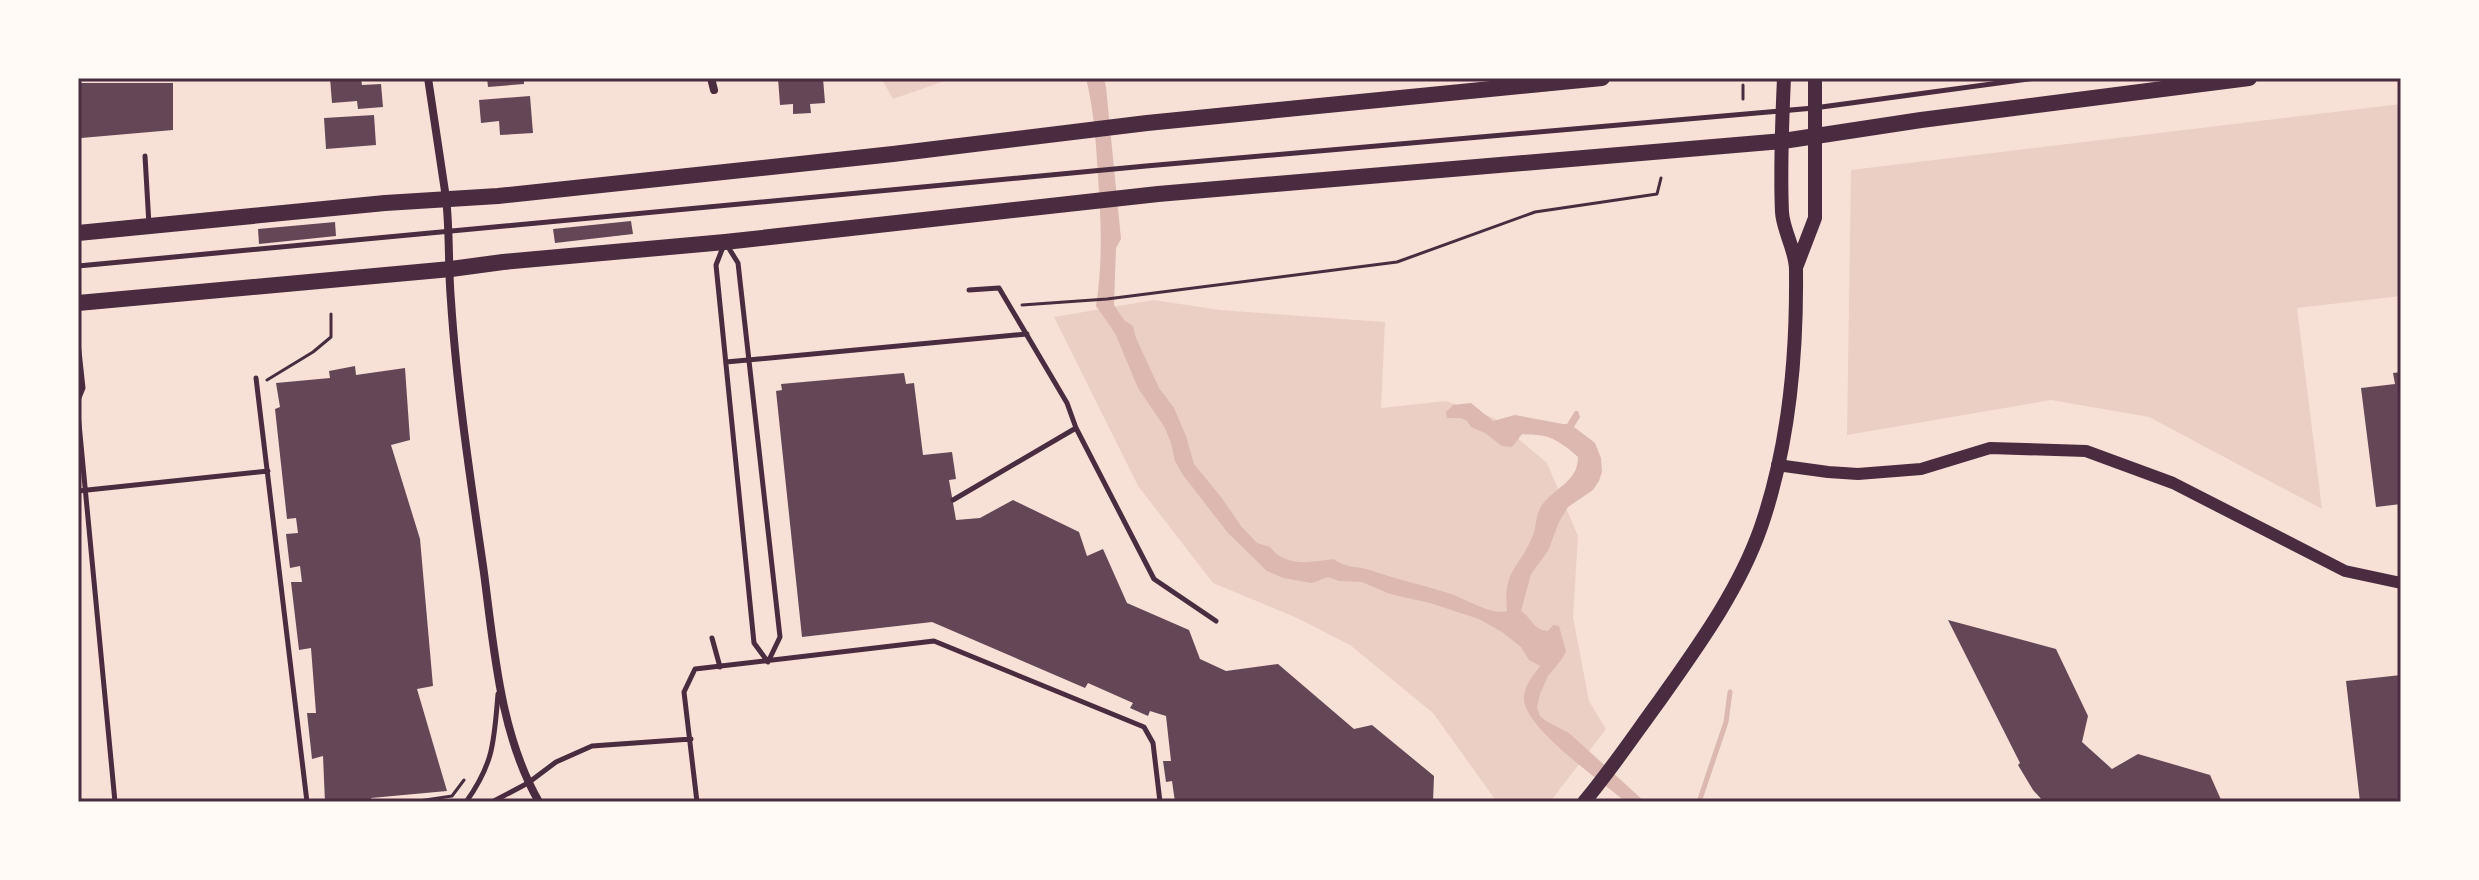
<svg xmlns="http://www.w3.org/2000/svg" width="2479" height="880" font-family="Raleway,sans-serif">
<style>
.green{fill:#ebcfc5}
.water{fill:#dcb8b0}
.lines{fill:none;stroke-linecap:round;stroke-linejoin:round}
.stream{stroke:#dcb8b0;stroke-width:5}
.building{fill:#644757}
.path{stroke:#4a2c40;stroke-width:3}
.service{stroke:#4a2c40;stroke-width:5}
.minor{stroke:#4a2c40;stroke-width:8}
.tertiary{stroke:#4a2c40;stroke-width:12}
.secondary{stroke:#4a2c40;stroke-width:14}
.primary{stroke:#4a2c40;stroke-width:16}
.neatline{fill:none;stroke:#4a2c40;stroke-width:3}
</style>
<rect width="100%" height="100%" fill="#f7e1d7"/>
<path class="green" d="M881,78H953L893,99Z
M2401,104V296L2297,308L2322,509L2149,417L2051,400L1847,435L1851,170Z
M1154,300L1220,310L1385,322L1381,408L1446,401L1494,418L1547,463L1578,536L1573,617L1589,701L1606,729L1550,802H1497L1433,713L1350,645L1297,618L1213,583L1138,486L1054,317Z"/>
<path class="water" d="M1086,78H1104L1106,87L1121,239L1116,248L1114,305L1124,320L1133,326L1136,338L1159,388L1174,408L1186,436L1194,464L1221,497L1241,526L1257,543L1270,547C1286,568 1311,562 1334,559C1345,568 1357,566 1370,570C1395,579 1422,585 1448,593C1464,598 1492,616 1507,611C1503,568 1519,570 1533,535C1537,525 1535,515 1542,505C1555,487 1578,482 1578,457C1567,447 1552,435 1536,435C1531,434 1526,435 1522,434L1512,447L1502,446L1485,433L1471,427L1467,421L1461,418H1447L1446,412L1453,405L1471,403L1493,421L1515,415L1563,424H1567L1575,411H1578L1580,417L1574,427L1595,443L1601,458L1602,472L1599,481L1593,490L1568,507L1559,522L1548,551L1531,574L1521,611C1532,618 1533,630 1548,631L1553,625L1559,626L1566,651L1562,659L1548,676L1540,694L1537,707L1540,716L1546,721L1569,733L1645,802H1626C1602,782 1526,729 1524,700C1523,687 1533,676 1540,666L1529,660L1521,647L1502,632L1479,619L1430,603L1390,594L1362,582L1339,581L1328,577L1312,583L1283,578L1267,571L1228,533L1183,475L1175,461L1171,443L1165,428L1138,388L1115,333L1096,306C1103,262 1101,220 1098,176C1096,143 1094,111 1086,78Z"/>
<g class="lines">
<path class="stream" d="M1699,802L1726,722L1730,692"/>
</g>
<path class="building" d="M330,78H361L362,85L381,84L383,107L358,109L357,101L332,103Z
M487,78H524V84L488,87Z
M778,78H823L825,103L810,104L811,113L793,114V104L780,105Z
M78,83H173V130L81,138L78,147Z
M530,96L533,133L500,135L499,121L481,123L479,100Z
M374,115L376,145L326,149L324,118Z
M631,221L633,234L555,243L553,229Z
M335,222L336,236L259,244L258,229Z
M355,366L356,375L405,368L410,440L391,445L420,539L433,686L417,689L447,791L371,798V802H325L323,756L312,759L307,713H316L311,648L299,650L291,582H302L300,566L290,568L286,534L298,533L296,518L287,519L275,409L280,407L276,383L330,378L329,371Z
M2401,372V504L2376,507L2361,388L2395,384L2393,373Z
M904,373L906,384L914,383L923,455L952,452L956,479L949,480L956,520L980,518L1013,500L1079,532L1087,556L1103,549L1127,603L1189,630L1200,659L1226,671L1278,664L1354,729L1372,725L1434,776L1433,802H1175L1172,781L1166,782L1163,761H1171L1166,716L1150,711L1148,716L1130,708L1133,703L1088,683L1085,688L932,622L802,637L776,391L782,390L781,384Z
M1948,620L2056,649L2088,716L2082,742L2112,769L2138,754L2210,775L2222,802H2044L2033,790L2018,765L2020,763Z
M2401,675V802H2360L2346,681Z"/>
<g class="lines">
<path class="path" d="M1743,85V99
M1022,305L1107,299L1397,262L1535,212L1657,194L1661,178
M267,380L313,352L331,337V314
M412,802L452,796L464,780"/>
<path class="service" d="M145,156L149,225
M725,242L738,263L780,637L768,662L754,643L716,265Z
M78,266L1146,166L1814,108L2036,78
M78,342L83,388L78,400
M726,362L1027,334
M256,378L307,802
M78,413L115,802
M1076,428L1154,579L1216,621
M78,491L268,471
M953,500L1076,428L1067,403L999,288L969,290
M712,638L720,667
M466,802C494,763 494,741 498,694
M492,802L528,783L556,762L592,746L691,739
M697,802L684,692L695,669L934,641L1144,727L1153,743L1160,802"/>
<path class="minor" d="M428,78C434,118 440,158 446,198C450,233 448,267 451,301C457,392 471,483 484,573C494,649 500,734 539,802
M711,78L714,90"/>
<path class="tertiary" d="M1777,465L1828,472L1858,474L1921,469L1990,448L2086,451L2173,483L2345,571L2401,583"/>
<path class="secondary" d="M1797,265L1815,218V78
M1584,802C1611,770 1635,734 1660,700C1698,646 1739,590 1761,527C1789,446 1797,356 1796,270C1796,250 1783,231 1782,212C1780,167 1782,122 1784,78"/>
<path class="primary" d="M78,233L385,203L498,196L893,154L1147,123L1602,78
M78,303L451,269L503,262L725,242L1158,194L1783,141L1921,120L2249,78"/>
</g>
<rect width="2479" height="880" fill="none" stroke="#fffaf5" stroke-width="160"/>
<rect x="80" y="80" width="2319" height="720" class="neatline"/>
</svg>
